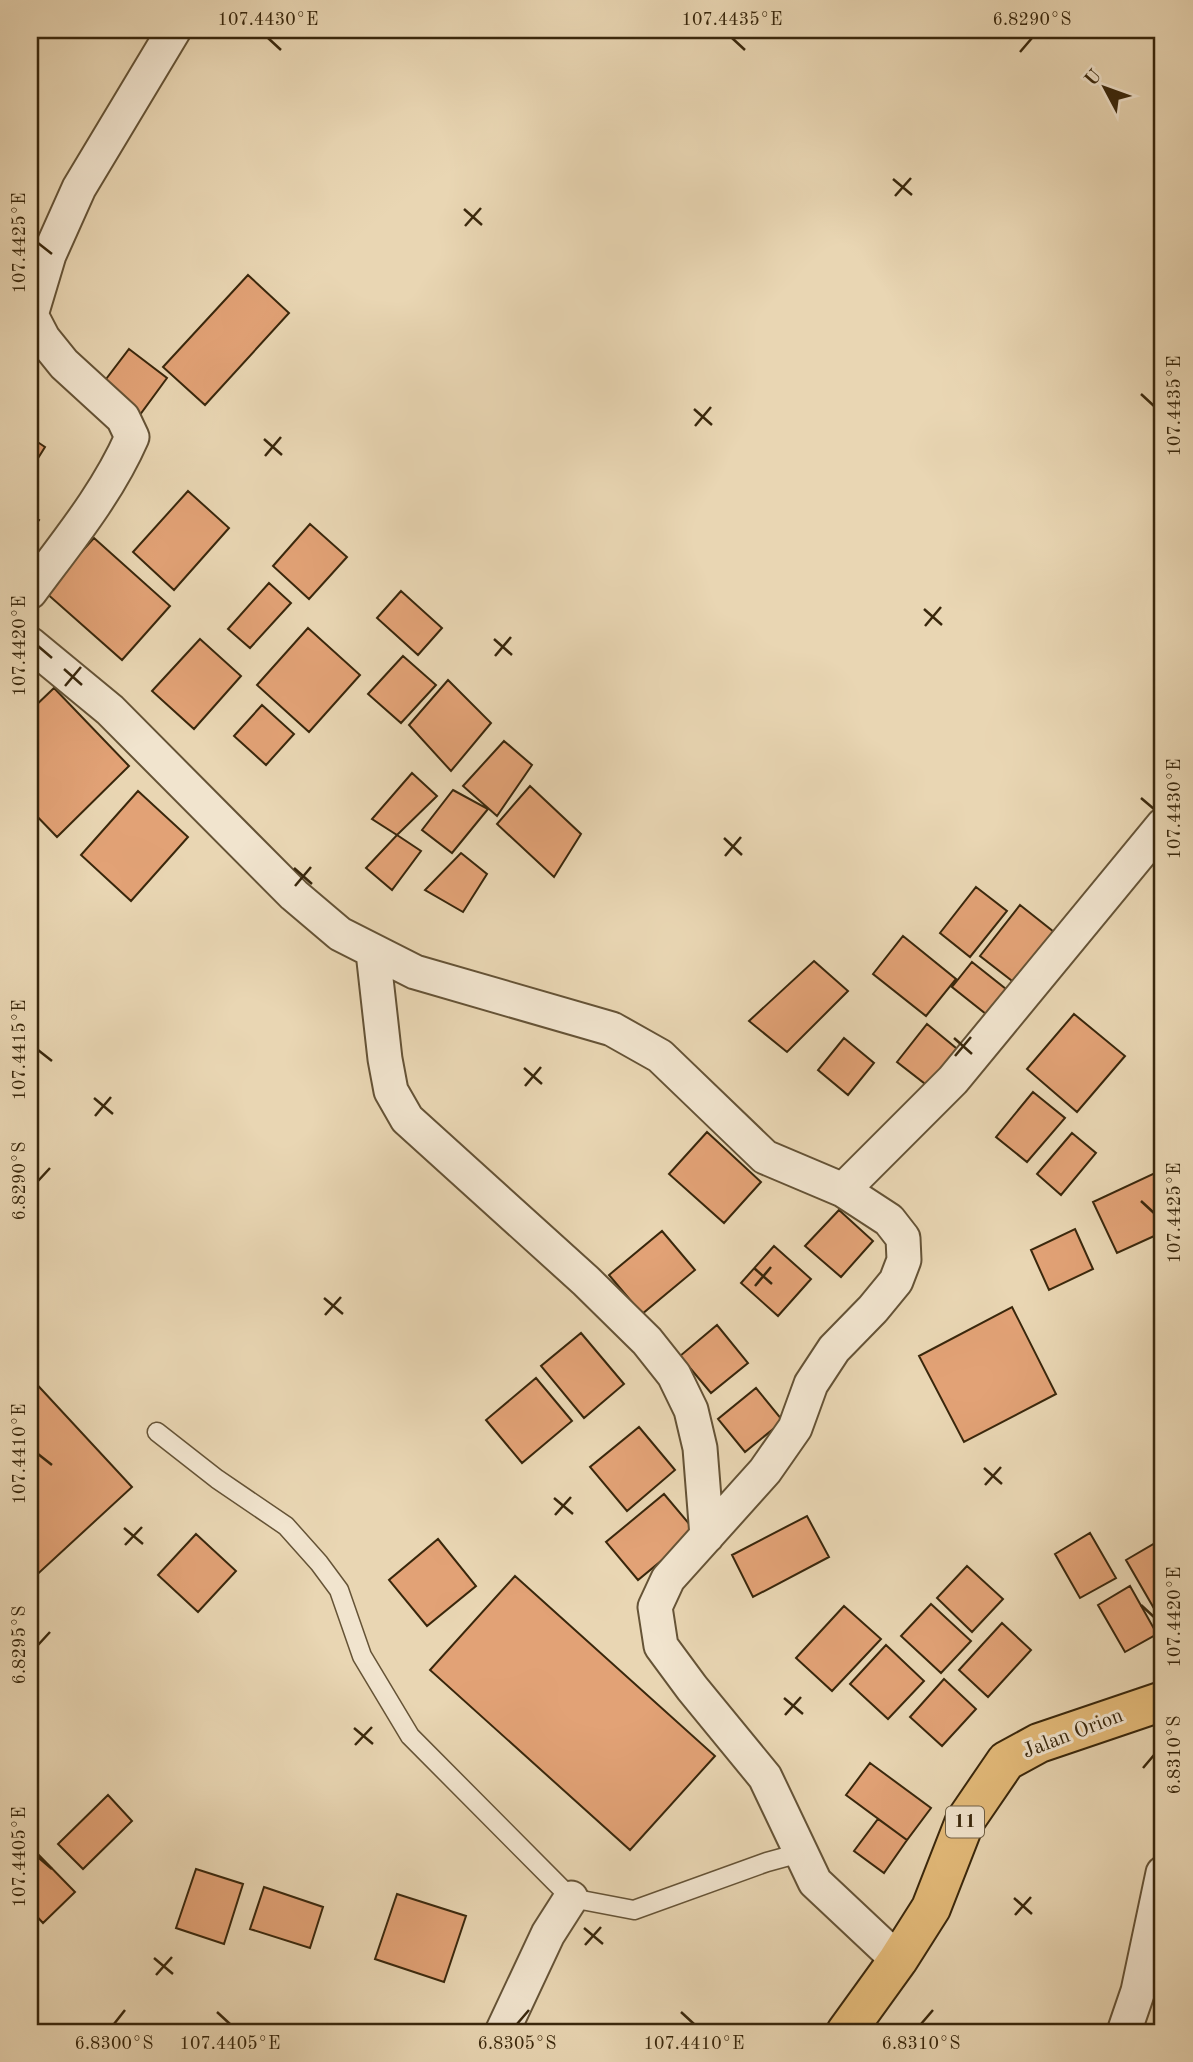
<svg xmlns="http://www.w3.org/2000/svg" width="1193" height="2062" font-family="'Old Standard TT',serif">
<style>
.building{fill:#e2a276;stroke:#39270c;stroke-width:2}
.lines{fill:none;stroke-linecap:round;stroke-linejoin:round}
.service-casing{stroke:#655336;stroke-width:21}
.minor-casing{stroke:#655336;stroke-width:37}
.trunk-casing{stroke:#39270c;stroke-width:42}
.service{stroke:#f1e4ce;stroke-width:18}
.minor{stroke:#f1e4ce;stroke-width:33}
.trunk{stroke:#e4bb7a;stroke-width:38}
.ticks{fill:none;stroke:#39270c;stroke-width:2.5}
.labels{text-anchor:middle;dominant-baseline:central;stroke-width:6;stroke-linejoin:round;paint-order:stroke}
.shield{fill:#f1e4ce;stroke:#706046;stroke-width:2}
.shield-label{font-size:19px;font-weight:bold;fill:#39270c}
.street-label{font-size:21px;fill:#39270c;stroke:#f1e4ce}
.neatline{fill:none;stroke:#39270c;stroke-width:2.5}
.ticks-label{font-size:18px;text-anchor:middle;fill:#39270c}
</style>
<rect width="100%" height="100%" fill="#e9d6b3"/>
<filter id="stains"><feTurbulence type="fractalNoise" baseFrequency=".00286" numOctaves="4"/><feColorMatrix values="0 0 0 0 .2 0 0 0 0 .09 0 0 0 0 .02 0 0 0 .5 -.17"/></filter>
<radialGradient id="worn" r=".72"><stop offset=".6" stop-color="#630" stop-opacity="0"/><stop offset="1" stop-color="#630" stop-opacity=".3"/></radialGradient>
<path class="building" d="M248,275L289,313L205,405L163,367Z
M129,349L167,378L139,416L100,387Z
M30,437L45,447L30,471Z
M188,491L229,528L174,590L133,552Z
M30,514L39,520L30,533Z
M310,524L347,557L309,599L273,566Z
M94,538L170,606L122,660L45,592Z
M269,583L291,603L250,648L228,629Z
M401,591L442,628L418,655L377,618Z
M308,628L360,675L309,732L257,685Z
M200,639L241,676L194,729L152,691Z
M403,656L436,685L401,723L368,694Z
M448,680L491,723L451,771L409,725Z
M54,688L129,766L57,837L30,809V711Z
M262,705L294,734L266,765L234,736Z
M504,741L532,765L497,816L463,786Z
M412,773L437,796L397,835L372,819Z
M530,786L581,834L554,877L497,824Z
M453,790L488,809L452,853L422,830Z
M138,791L188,837L131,901L81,855Z
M397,835L421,851L392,890L366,868Z
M461,853L487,874L463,912L425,890Z
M976,887L1007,911L970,957L940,933Z
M1020,905L1059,936L1020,987L980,956Z
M903,936L956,979L926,1016L873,974Z
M814,961L848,991L787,1052L749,1021Z
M972,962L1016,997L996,1022L952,987Z
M1074,1014L1125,1056L1077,1112L1027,1069Z
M927,1024L962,1053L933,1090L897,1062Z
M844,1038L874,1063L848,1095L818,1070Z
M1033,1092L1065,1118L1027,1162L996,1137Z
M707,1132L761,1182L724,1223L669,1174Z
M1072,1133L1096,1153L1061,1195L1037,1174Z
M1155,1173L1163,1191V1232L1117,1253L1093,1202Z
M839,1210L873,1241L841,1277L805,1246Z
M1075,1229L1093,1269L1049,1290L1031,1250Z
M662,1231L695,1270L642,1314L609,1275Z
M774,1246L811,1279L778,1316L741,1283Z
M1012,1307L1056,1394L964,1442L919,1356Z
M717,1325L748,1363L711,1393L680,1356Z
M581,1333L624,1384L584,1418L541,1366Z
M30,1377L132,1487L30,1581Z
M536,1378L572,1421L522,1463L486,1420Z
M756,1388L783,1421L745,1452L718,1419Z
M639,1427L675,1470L627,1511L590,1467Z
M664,1494L696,1532L638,1580L606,1542Z
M807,1516L829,1557L753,1597L732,1555Z
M1090,1533L1116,1578L1080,1598L1055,1554Z
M196,1534L236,1571L198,1612L158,1575Z
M438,1539L476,1586L427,1626L389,1580Z
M1157,1542L1163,1553V1624L1126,1560Z
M967,1566L1003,1599L972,1632L937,1598Z
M515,1576L715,1756L630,1850L430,1670Z
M1130,1586L1157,1634L1125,1652L1098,1605Z
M931,1604L971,1641L941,1673L901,1636Z
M844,1606L881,1639L832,1691L796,1658Z
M1002,1623L1031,1650L988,1697L959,1670Z
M886,1645L924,1681L888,1719L850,1684Z
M944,1679L976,1709L942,1746L910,1717Z
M870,1763L931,1808L907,1840L846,1795Z
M108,1795L132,1821L83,1869L58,1844Z
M878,1819L907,1840L884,1873L854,1851Z
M30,1846L75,1892L43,1923L30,1909Z
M196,1869L243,1884L224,1944L176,1928Z
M264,1887L323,1907L310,1948L250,1929Z
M397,1894L466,1916L444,1982L375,1959Z"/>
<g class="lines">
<g class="service-casing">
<path id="service" d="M157,1432L217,1479L286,1526L319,1563L339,1590L362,1656L410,1736L571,1898L634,1910L767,1862L800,1853"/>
</g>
<g class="minor-casing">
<path id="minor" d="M30,592C67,542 107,494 132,437L123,418L64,364L43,338L31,315L49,255L79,188L174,30
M30,644L110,710L294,895L340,934L415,972L612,1029L660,1056L765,1157L843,1190L889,1220L903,1238L904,1260L896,1281L873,1309L834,1349L811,1384L795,1428L765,1471L668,1579L655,1607L661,1646L692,1688L765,1777L815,1882L898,1960
M373,952L385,1059L391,1091L407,1119L586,1281L647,1341L674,1375L691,1410L700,1448L707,1536
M843,1190L953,1080L1163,825
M502,2032L548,1934L571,1898
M1124,2032L1138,1991L1163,1873"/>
</g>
<g class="trunk-casing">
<path id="trunk" d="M846,2032L898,1960L931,1908L965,1821L1006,1761L1039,1743L1163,1701"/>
</g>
<use href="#service" class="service"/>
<use href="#minor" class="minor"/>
<use href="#trunk" class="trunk"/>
</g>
<path class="ticks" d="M268,38L281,50M732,38L745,50M1020,52L1032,38M893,179L912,195M895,196L911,178M464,209L482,225M465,226L481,208M38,243L52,254M1141,394L1154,406M694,409L712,425M695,426L711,407M264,439L282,455M265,456L281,437M924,609L942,625M925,626L941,607M494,639L512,655M38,646L52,658M495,656L511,637M64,669L82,685M65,686L81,667M1141,798L1154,809M724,838L742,855M725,856L741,837M294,868L312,884M295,886L311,867M954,1038L972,1054M38,1050L52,1061M955,1056L971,1037M524,1068L542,1084M525,1086L541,1067M94,1098L113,1114M95,1116L111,1097M38,1181L50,1168M1141,1201L1154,1213M754,1268L772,1284M755,1286L771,1267M324,1298L343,1314M325,1315L341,1297M38,1454L52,1465M984,1468L1002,1484M985,1485L1001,1467M554,1498L573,1514M555,1515L571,1497M124,1528L143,1544M125,1545L142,1527M1141,1605L1154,1617M38,1645L50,1632M784,1698L803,1714M785,1715L801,1697M354,1728L373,1744M355,1745L372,1727M1143,1768L1154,1755M38,1857L52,1869M1014,1898L1032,1914M1015,1915L1031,1897M584,1928L603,1944M585,1945L601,1927M154,1958L173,1974M156,1975L172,1957M217,2012L230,2024M681,2012L694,2024M114,2024L125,2010M517,2024L529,2010M921,2024L933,2010"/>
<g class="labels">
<rect class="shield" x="946" y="1806.5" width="38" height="31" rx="5"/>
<g class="shield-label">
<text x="965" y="1822">11</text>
</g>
<g class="street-label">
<text transform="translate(1073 1734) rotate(-21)">Jalan Orion</text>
</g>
</g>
<rect width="1193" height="2062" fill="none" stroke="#e9d6b3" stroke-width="77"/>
<g transform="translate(1105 88) rotate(311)" stroke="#f1e4ce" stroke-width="5" paint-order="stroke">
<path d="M0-5L12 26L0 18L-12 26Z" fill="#39270c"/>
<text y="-10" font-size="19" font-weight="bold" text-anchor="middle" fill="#39270c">U</text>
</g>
<rect x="38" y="38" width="1116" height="1986" class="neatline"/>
<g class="ticks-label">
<text x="268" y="25">107.4430°E</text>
<text x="732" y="25">107.4435°E</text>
<text x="1032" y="25">6.8290°S</text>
<text transform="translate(19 243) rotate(-90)" y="6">107.4425°E</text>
<text transform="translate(1174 406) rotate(-90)" y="6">107.4435°E</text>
<text transform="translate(19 646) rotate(-90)" y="6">107.4420°E</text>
<text transform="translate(1174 809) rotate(-90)" y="6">107.4430°E</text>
<text transform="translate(19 1050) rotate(-90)" y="6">107.4415°E</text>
<text transform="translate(19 1181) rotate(-90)" y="6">6.8290°S</text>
<text transform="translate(1174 1213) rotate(-90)" y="6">107.4425°E</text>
<text transform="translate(19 1454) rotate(-90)" y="6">107.4410°E</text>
<text transform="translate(1174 1617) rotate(-90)" y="6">107.4420°E</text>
<text transform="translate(19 1645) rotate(-90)" y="6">6.8295°S</text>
<text transform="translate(1174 1755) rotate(-90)" y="6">6.8310°S</text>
<text transform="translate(19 1857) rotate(-90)" y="6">107.4405°E</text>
<text x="114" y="2049">6.8300°S</text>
<text x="230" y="2049">107.4405°E</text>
<text x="517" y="2049">6.8305°S</text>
<text x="694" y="2049">107.4410°E</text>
<text x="921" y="2049">6.8310°S</text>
</g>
<rect width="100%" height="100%" filter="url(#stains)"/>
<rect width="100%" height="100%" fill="url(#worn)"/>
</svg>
